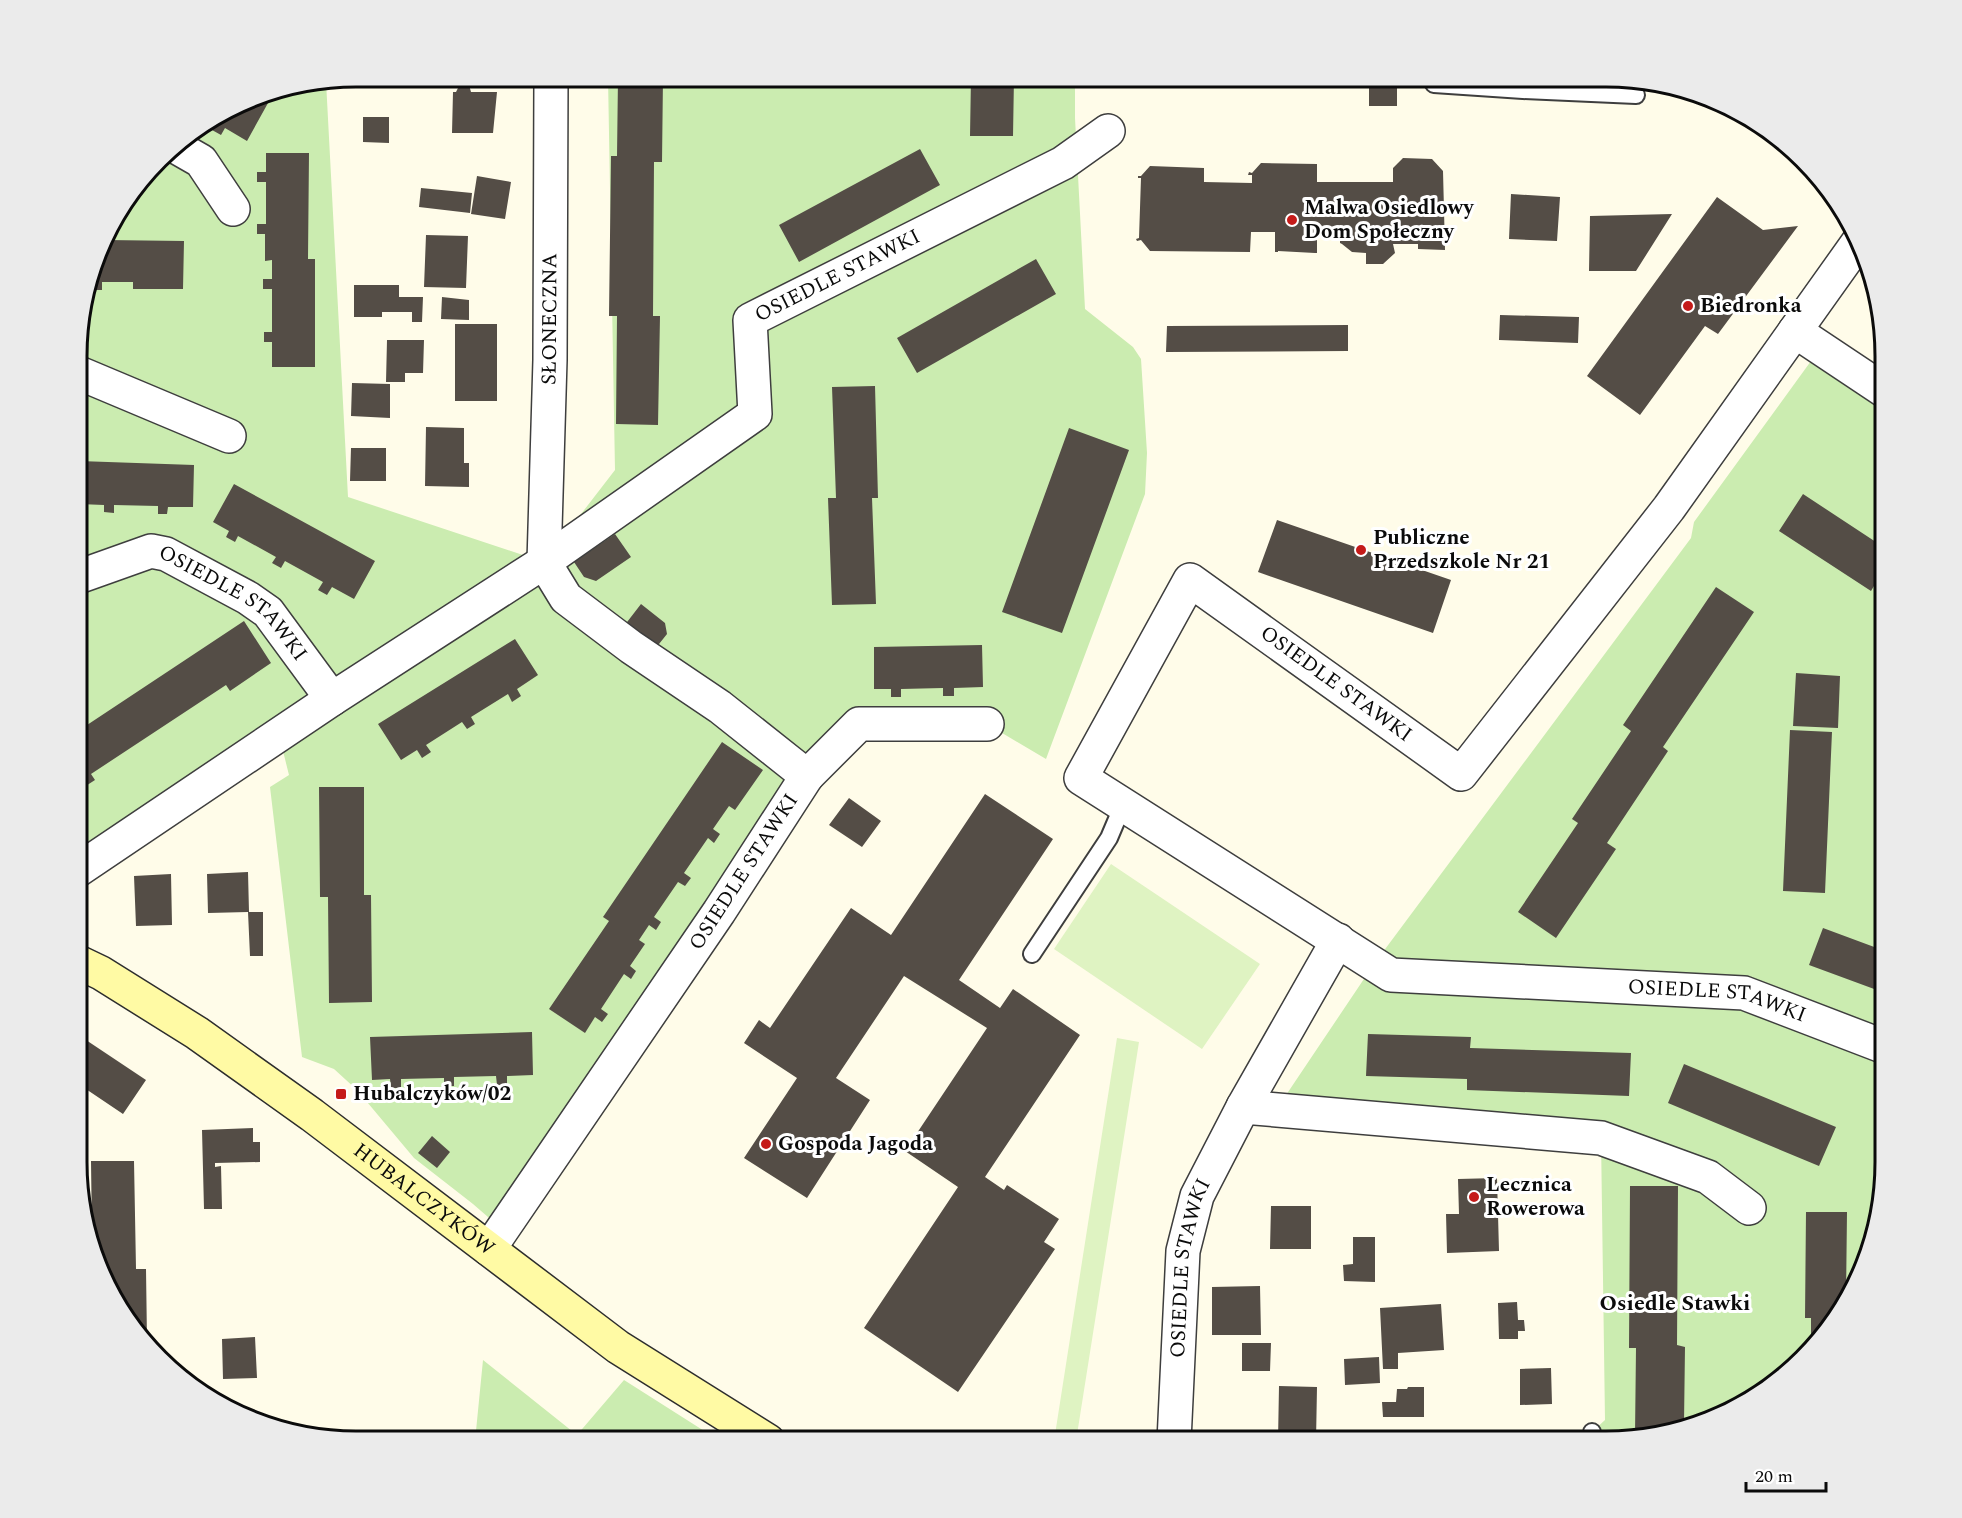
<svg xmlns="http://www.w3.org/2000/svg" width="1962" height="1518" font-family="Spectral,serif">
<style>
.green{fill:#cbecb0}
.pitch{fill:#dff3c2}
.building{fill:#544d46}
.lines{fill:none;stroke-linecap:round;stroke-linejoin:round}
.lane-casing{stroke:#3e3e3e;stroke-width:20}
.street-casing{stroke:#3e3e3e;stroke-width:36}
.secondary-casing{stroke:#2d2d2d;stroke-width:36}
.lane{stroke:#fff;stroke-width:16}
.street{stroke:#fff;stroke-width:33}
.secondary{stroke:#fffaa4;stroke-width:33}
.poi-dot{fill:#c51b19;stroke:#fff;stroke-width:2}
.labels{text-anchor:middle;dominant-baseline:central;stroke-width:6;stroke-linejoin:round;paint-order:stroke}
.poi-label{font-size:21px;font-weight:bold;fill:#0b0b0b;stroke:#fff;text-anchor:start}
.street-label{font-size:21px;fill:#0b0b0b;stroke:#fff}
.neighbourhood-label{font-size:22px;font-weight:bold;fill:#0b0b0b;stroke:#fff}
.rim{fill:none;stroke:#0b0b0b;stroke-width:3}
</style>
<rect width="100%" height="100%" fill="#fffce9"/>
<path class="green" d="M608,77H1075V118L1085,309L1133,347L1141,359L1147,453L1145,494L1046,759L987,724H859L503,1230L473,1204L414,1158L357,1090L334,1069L302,1057L270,787L289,775L279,735L78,870L79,319L114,216L172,146L266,91L326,81L348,497L544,562L615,470Z
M1811,361L1885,412V1181L1864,1269L1816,1346L1729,1413L1606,1441H1592V1432L1605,1420L1601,1138L1276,1110L1374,964L1691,538L1694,522Z
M483,1360L577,1435L624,1380L720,1441H475Z"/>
<path class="pitch" d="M1111,864L1260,964L1202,1049L1054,949Z
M1117,1038L1139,1042L1076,1441H1054Z"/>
<path class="building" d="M618,77H663L662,162H654L653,316H660L658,425L616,424L617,316H609L611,156H617Z
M971,77H1014L1013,136H970Z
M1140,77H1226V84L1140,85Z
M1242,77H1333V84H1242Z
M1369,77H1397V106H1369Z
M464,83L469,85L471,92H497L493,133H452L453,92H456L460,84Z
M257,97L268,103L247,141L225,128L221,135L212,130L216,123L213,122Z
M363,117H389V143L363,142Z
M920,149L940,185L799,262L779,225Z
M266,153H309L308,259H315V367H272V342H264V332H272V289H263V279H272V260L265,261V234H257V224H266V182H257V172H266Z
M1403,158L1432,159L1443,171L1445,250L1418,249V244H1393L1395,253L1383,264H1366V253L1352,252L1342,244L1340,243V241H1342V233H1317V253H1315L1278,251V252H1275V232H1251L1250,252L1150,251L1141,240L1137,241L1136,239L1139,238L1141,178H1138V176H1141L1150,166L1204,168V182L1252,183V175H1248L1249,172L1252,173L1261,163L1317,164V182H1393V168Z
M477,176L511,182L505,219L471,214Z
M421,188L472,193L470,213L419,207Z
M1511,194L1560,197L1557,241L1509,239Z
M1717,197L1763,230L1798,226L1718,334L1705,326L1640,415L1587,376Z
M1672,214L1636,271H1589L1590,216Z
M426,235L468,236L466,288L424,287Z
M106,240L184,241L183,289H133V282H102V290H92L91,282Z
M1036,259L1056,294L917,373L897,338Z
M354,285H399V297H423L422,322H412V312H382V317H354Z
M442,297L469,300V320L441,319Z
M1500,315L1579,317L1578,343L1499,340Z
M455,324H497V401H455Z
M1348,325V351L1166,352L1167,326Z
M387,340H424L423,373H405V382H386Z
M352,383L390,384V418L351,416Z
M875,386L878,498H872L876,604L832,605L828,498H836L832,387Z
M426,427L464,428V463H469V487L425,486Z
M1069,428L1129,450L1062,633L1002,612Z
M351,448H386V481H350Z
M79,461L194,465L193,507H168L167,514H158V506L114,505V513L104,512V505L79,504Z
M234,484L375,561L354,599L332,587L327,595L318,590L323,582L285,561L281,568L272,563L276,557L238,536L235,542L226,537L229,531L213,522Z
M1803,494L1885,548V593L1874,586L1871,591L1779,531Z
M1277,520L1451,580L1433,633L1258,572Z
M615,534L631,557L596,581L584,577L574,562Z
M1716,587L1754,612L1663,747L1668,751L1607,843L1616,849L1556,938L1518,912L1578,823L1572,819L1631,731L1623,725Z
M641,604L665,623L667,634L655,649L624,626Z
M244,621L271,663L230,691L226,685L91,774L95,780L78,791V731Z
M515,639L538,675L517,689L521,696L512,702L508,694L471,717L475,724L467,729L462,722L426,745L431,752L422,758L417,750L401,760L378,724Z
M982,645L983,687L954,688V696H943V688L901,689V697H891V689H874V647Z
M1796,673L1840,676L1838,728L1793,726Z
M1790,730L1832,732L1825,893L1783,891Z
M722,742L763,770L735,810L729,806L713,829L720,834L714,843L708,838L684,873L691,878L685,886L678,882L654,917L661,922L656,930L649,925L639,940L645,944L630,966L636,971L631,979L624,974L601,1009L608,1014L602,1022L595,1017L585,1033L549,1009L609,921L603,917Z
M319,787H364V895H371L372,1002L329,1003L328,897H320Z
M985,794L1053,839L959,980L1000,1008L1013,989L1080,1035L985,1177L1004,1190L1007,1185L1059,1219L1044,1242L1055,1249L958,1392L864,1328L958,1187L905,1151L987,1028L904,976L836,1078L870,1100L807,1198L744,1158L797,1078L744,1043L759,1020L770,1028L851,908L891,935Z
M849,798L881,821L862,847L829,825Z
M248,872L249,912H263V956H250L248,912L208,913L207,874Z
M171,874L172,925L136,926L134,876Z
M1823,928L1885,951V993L1809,965Z
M532,1032L533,1075L507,1076V1085H497L496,1076L454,1077V1086H444V1078L401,1079V1088H391L390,1079L372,1080L370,1037Z
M77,1034L146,1080L123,1114L77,1083Z
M1368,1034L1471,1037L1470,1048L1631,1053L1629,1096L1467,1090V1079L1366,1076Z
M1684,1064L1836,1127L1819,1166L1668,1103Z
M253,1128V1142H260V1162L215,1163V1167L221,1166L222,1209H204L202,1130Z
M432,1136L450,1152L437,1168L418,1153Z
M91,1161H134L136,1269H146L147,1340L105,1286L92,1237Z
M1497,1178L1499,1251L1447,1253L1446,1214H1459L1458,1179Z
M1630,1186H1678L1677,1345L1685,1347L1684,1423L1635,1435L1636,1348H1629Z
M1271,1206H1311V1249H1270Z
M1806,1212H1847L1846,1298L1816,1346L1811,1350V1318H1805Z
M1353,1237H1375V1282L1344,1281L1343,1265L1353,1264Z
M1260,1286L1261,1335H1212V1287Z
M1517,1302L1518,1320H1524L1525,1331H1518V1339H1499L1498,1303Z
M1441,1304L1444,1350L1398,1353V1369H1383L1380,1308Z
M255,1337L257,1378L223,1379L222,1339Z
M1242,1343H1271L1270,1371H1242Z
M1379,1357L1380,1383L1345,1385L1344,1359Z
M1551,1368L1552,1404L1520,1405V1369Z
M1279,1386L1317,1387L1316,1441H1278Z
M1408,1387H1424V1417H1383L1382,1402H1396L1397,1389H1407Z
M1383,1439H1417V1441H1383Z"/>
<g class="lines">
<g class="lane-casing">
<path id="lane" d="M1434,77V84L1523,90L1636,95
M1032,954L1109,838L1123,805
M1592,1432V1441"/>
</g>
<g class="street-casing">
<g id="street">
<path d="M173,145L201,161L233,209"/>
<path id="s1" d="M1859,241L1669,508L1461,774L1190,580L1081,778L1391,975L1744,993L1885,1047"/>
<path d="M1795,331L1885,391"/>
<path d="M79,373L229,436"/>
<path id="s2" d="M544,562L755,414L750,320L1063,163L1108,131"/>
<path id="s3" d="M544,562L550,360L551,77"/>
<path id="s4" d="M78,577L151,551L166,554L248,598L268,612L332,699"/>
<path d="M807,776L859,724H987"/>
<path d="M78,870L332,699L544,562L566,598L631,647L720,707L807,776L719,912L489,1249"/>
<path d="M1243,1107L1601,1138L1708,1177L1749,1208"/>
<path id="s5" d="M1174,1441L1183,1251L1197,1196L1243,1107L1338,940"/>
</g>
</g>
<g class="secondary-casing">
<g id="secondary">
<path id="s6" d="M78,962L101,973L197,1033L312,1115L618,1347L768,1441"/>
</g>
</g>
<use href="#lane" class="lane"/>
<use href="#street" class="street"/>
<use href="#secondary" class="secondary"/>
</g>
<g class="poi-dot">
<circle cx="1292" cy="220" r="6"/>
<circle cx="1688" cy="306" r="6"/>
<circle cx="1361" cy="550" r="6"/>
<rect x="335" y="1088" width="12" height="12" rx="3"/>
<circle cx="766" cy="1144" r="6"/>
<circle cx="1474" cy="1197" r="6"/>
</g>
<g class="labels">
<g class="poi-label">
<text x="1304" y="208">Malwa Osiedlowy<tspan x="1304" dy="24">Dom Społeczny</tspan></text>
<text x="1700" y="306">Biedronka</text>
<text x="1373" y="538">Publiczne<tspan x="1373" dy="24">Przedszkole Nr 21</tspan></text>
<text x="353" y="1094">Hubalczyków/02</text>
<text x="778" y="1144">Gospoda Jagoda</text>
<text x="1486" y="1185">Lecznica<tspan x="1486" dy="24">Rowerowa</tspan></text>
</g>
<g class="street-label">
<text stroke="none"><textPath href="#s2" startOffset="450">OSIEDLE STAWKI</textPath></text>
<text stroke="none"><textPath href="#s3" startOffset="243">SŁONECZNA</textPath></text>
<text stroke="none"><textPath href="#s4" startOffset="177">OSIEDLE STAWKI</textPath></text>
<text transform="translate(1336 684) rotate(36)">OSIEDLE STAWKI</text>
<text transform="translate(744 872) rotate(-57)">OSIEDLE STAWKI</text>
<text stroke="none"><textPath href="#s1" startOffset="1920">OSIEDLE STAWKI</textPath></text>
<text stroke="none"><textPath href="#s6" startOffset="420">HUBALCZYKÓW</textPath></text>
<text stroke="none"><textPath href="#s5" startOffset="174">OSIEDLE STAWKI</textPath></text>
</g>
<g class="neighbourhood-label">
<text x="1675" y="1303">Osiedle Stawki</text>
</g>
</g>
<path d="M0 0H1962V1518H0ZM356 87H1606A269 269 0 0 1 1875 356V1162A269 269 0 0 1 1606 1431H356A269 269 0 0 1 87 1162V356A269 269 0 0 1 356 87Z" fill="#ebebeb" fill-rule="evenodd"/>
<path class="rim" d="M356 87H1606A269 269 0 0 1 1875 356V1162A269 269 0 0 1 1606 1431H356A269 269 0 0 1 87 1162V356A269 269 0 0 1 356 87Z"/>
<path d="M1746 1482v9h80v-9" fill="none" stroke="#0b0b0b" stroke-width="3"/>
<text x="1755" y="1482" font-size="18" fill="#0b0b0b" stroke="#ffffff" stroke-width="4.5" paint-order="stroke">20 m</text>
</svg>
